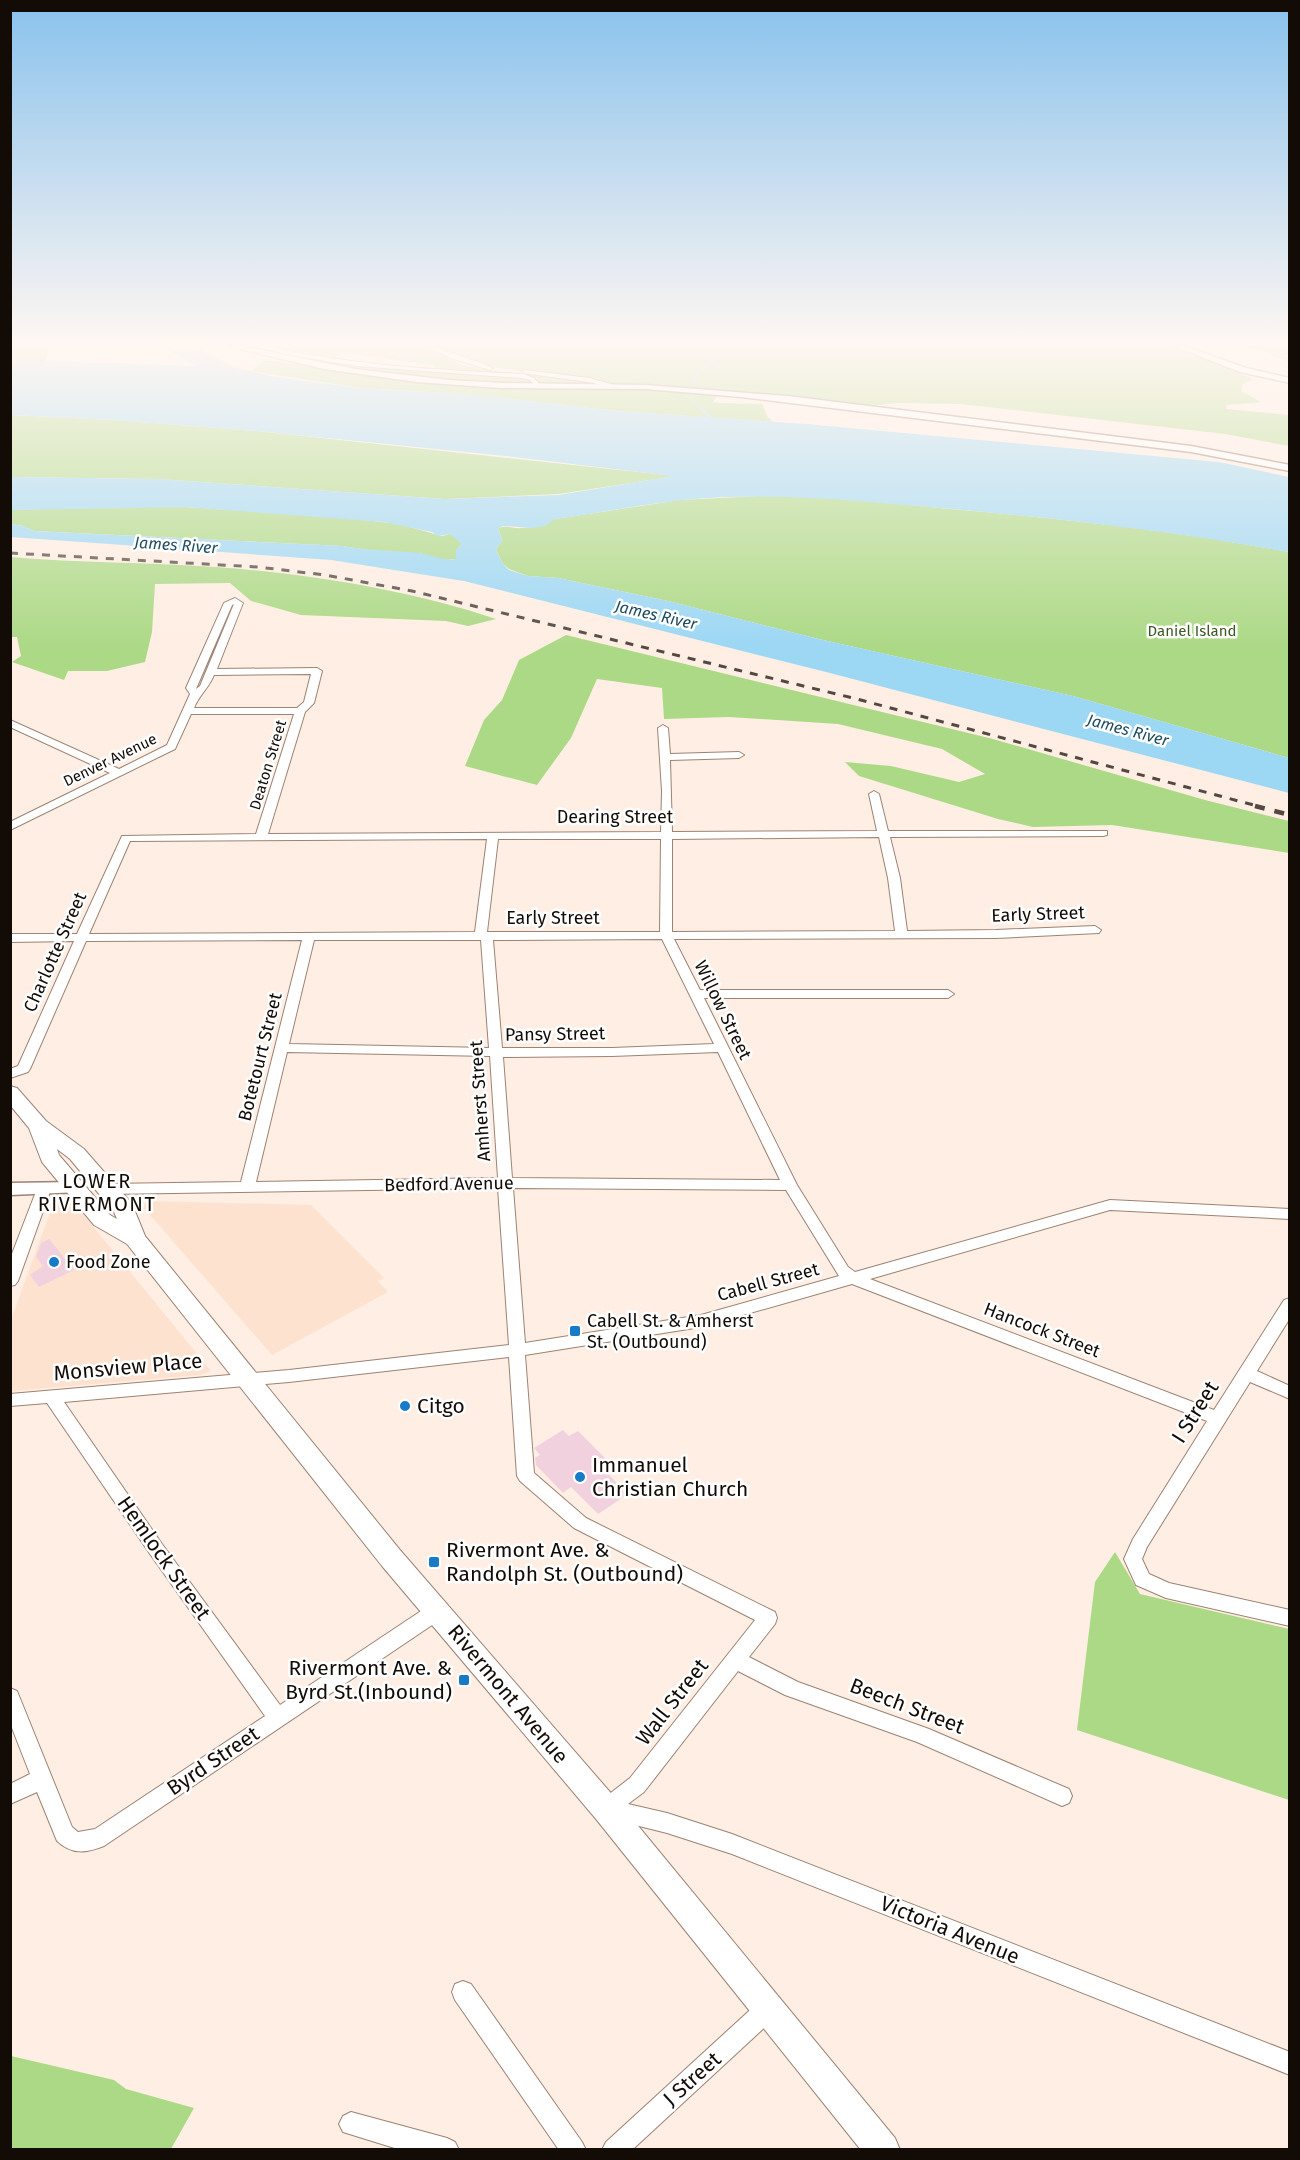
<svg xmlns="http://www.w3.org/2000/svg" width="1300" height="2160" font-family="'Fira Sans',sans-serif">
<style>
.built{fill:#fee2d0}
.green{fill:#acd986;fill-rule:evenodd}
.water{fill:#9cd7f4}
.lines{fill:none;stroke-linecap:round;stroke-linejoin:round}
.stream{stroke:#9cd7f4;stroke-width:2}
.building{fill:#f1d1de}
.minor-casing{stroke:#9c8373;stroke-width:2}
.tertiary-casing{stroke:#9c8373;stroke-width:3}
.secondary-casing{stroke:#9c8373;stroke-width:2}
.minor{fill:#fff;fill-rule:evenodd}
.tertiary{fill:#fff;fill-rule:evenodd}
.secondary{fill:#fff;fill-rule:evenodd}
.rail-far1{stroke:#544942;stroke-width:3;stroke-dasharray:8 8;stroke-linecap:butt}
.rail{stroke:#544942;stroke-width:4.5;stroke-dasharray:10 10;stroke-linecap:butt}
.poi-dot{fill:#177bc7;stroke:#fff;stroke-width:2}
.labels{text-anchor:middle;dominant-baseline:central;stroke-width:5;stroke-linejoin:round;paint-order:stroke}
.far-park-label{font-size:15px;fill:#3c5920;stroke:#fff}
.far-street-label{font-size:15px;fill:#130b06;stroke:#fff}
.far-water-label{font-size:16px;font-style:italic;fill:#1e4c60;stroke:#fff}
.street-label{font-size:18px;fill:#130b06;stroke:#fff}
.poi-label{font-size:18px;fill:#130b06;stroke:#fff;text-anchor:start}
.neighbourhood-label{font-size:20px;letter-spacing:1.5px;fill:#130b06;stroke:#fff}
.near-street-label{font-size:21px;fill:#130b06;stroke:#fff}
.near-poi-label{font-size:21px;fill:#130b06;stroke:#fff;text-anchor:start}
</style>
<rect width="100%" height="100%" fill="#ffeee3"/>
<path class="built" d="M148,1201L311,1205L384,1278L378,1281L388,1292L272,1355L143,1207Z
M74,1203L211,1371L200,1375L11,1391V1320L53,1204Z"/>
<path class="green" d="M11,346H34L50,349L45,361L11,360Z
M244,346H423L461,365L490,370L586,381L587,384C483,383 376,379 274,355C264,352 254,348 244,346ZM346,353L427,364L435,366V370L392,367L335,357Z
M435,346H1172L1253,379L1243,384L1241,391L1261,402L1226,405L1227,409L1289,415V446L1225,434L960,404L899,403L866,406L698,388L609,383L485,366L455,357Z
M1241,346H1289V362L1254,348Z
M264,361H274L421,382L641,389L714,394L716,397L713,402L719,403L762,404L767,416L773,422L617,411L476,395L360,388L251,371Z
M11,415L113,420L257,431L676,476L559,494L445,499L158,479L11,477Z
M779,495C836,496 894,504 951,509C1065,519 1177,531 1289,552V758L1073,696L823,640L668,601L558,578L528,576L509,569L503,564L496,550L502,540L498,528C506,525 514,529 523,528C535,528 545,524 555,519L680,500Z
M123,506L185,507L338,517L399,524L442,536L450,534L463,543L458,548L456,559L444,560L419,553H386L342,546L34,531L23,526L11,524L10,510Z
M11,557C79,563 147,562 215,567C305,573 411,590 496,619L468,626L446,621L301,615L251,601L230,583L155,584L152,632L145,662L107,671H68L64,680L12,662L21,656L17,637H11Z
M566,635L993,739L1205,800L1289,821V853L1112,825L1033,827L998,819L859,776L845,762L891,766L959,782L985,774L942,749L838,724L729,717L664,719L662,688L597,679L571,738L537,785L465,766L484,720L502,700L519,660Z
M1115,1552L1140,1594L1289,1629V1800L1077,1730L1095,1582Z
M11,2056L114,2080L126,2089L194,2108L171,2149H11Z"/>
<path class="water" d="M161,346H192L236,368L276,377L360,388L477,395L617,411L807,424L1219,462L1289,477V552C1178,532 1065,519 952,509C876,503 802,494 726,497C668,499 612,511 555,519L545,526L531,528L503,526L498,528L502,540L496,550L503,564L509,570L528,576L558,578L668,601L823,640L1073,696L1289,758V793L830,673L464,581L331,560L11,537V524L23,526L34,531L342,546C369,551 392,550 419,553C432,555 443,561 456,559V550L462,544L450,534L437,536L432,532L384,522L185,507L11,510V477L158,479L445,499L559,495L673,476L506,456L257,431L113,420L11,415V360L196,366Z"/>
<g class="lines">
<path class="stream" d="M692,384L698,373L715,359L709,349L711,346
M692,396L694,403L712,418L709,422"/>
</g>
<path class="building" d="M49,1239L74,1270L39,1287L30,1275L43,1266L36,1257L41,1243Z
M563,1430L569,1436L578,1431L609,1462L601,1467L628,1494L598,1514L571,1487L563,1493L536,1465L535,1458L540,1455L534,1448Z"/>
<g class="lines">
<g class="minor-casing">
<path id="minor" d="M255,346H265C349,365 436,370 523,374L534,378L541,386L536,387L530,380L522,378L356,366L290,355Z
M428,346C432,346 488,365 493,368L490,370L450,358Z
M524,370L589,378L618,386L615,388L589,382L522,373Z
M235,598L243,603L217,669L317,668L322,671L314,703L305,712L268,834L661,832L662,791L658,728L663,725L668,728L670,754L739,752L744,755L739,758L670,760L672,832L877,831L869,794L874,791L879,794L888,831H1107V835L1103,836L890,837L900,878L907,931L996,930L1095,926L1101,930L1099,933L996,938L674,939L700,990H948L954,994L948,998H704L797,1185L848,1267L855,1272L1110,1200L1290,1209V1219L1110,1210L870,1279L1214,1410L1284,1300L1290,1298V1318L1257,1371L1290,1386V1399L1250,1382L1147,1547L1142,1559L1149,1574L1169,1583L1290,1610V1626L1166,1598L1136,1585L1124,1559L1133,1539L1207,1421L852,1284L701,1327L525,1355L534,1473L586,1518L775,1612L777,1618L775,1624L749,1657L798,1682L929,1729L1069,1789L1072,1796L1069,1803L1062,1806L917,1742L785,1695L738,1671L644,1792L628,1804L667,1813L732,1834L1290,2052V2075L732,1854L667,1833L599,1816L596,1809L599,1802L630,1778L755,1620L574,1528L520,1481L517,1476L509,1357L289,1382L64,1402L162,1544L280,1705L430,1605L437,1603L444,1605L446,1611L444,1617L104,1846C86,1853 72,1855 57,1841L37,1792L10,1804V1784L30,1774L10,1723V1688L17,1691L72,1827L78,1832L95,1829L265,1716L150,1554L47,1403L10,1406V1394L289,1370L509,1345L498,1188L107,1194L102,1192L100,1189L102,1186L107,1184L241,1182L302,940L86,941L30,1069L28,1072L10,1078V1069L18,1066L74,941L10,942V934H77L122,836L256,834L294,714H191L175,749L10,830V822L110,773L10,727V720L119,769L167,745L190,694L186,688L224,603ZM234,604L200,686L196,689L232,605ZM311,674L304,702L297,708H194C199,695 209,688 214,675ZM879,837L888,878L895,931L672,932V839ZM487,839L475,932L89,934L130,841ZM498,839H661L660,932H487ZM662,939L714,1044L612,1048H502L493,940ZM314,940H481L489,1048L289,1044ZM287,1052L490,1056L498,1178L256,1182ZM718,1052L780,1180L512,1178L503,1057L612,1056ZM513,1188L786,1190L839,1276L701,1315L525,1343Z
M44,1184L49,1186L51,1189L18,1281L15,1285L10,1286V1259L37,1189L39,1186Z
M463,1981L471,1984L582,2142L586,2150H559L455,2000L452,1992L455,1984Z
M769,1997L777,2000L780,2008L777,2016L632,2150H602L606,2142L761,2000Z
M351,2112L447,2138L455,2142L459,2150H401L343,2132L339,2124L343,2116Z"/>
</g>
<g class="tertiary-casing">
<path id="tertiary" d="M228,346H240L355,369L449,380L501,383L646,385L788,396L1191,446L1290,465V471L1191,452L741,397L646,389L501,388L417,382L324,369Z
M1174,346H1184L1246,368L1290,378V383L1240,372Z
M75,1182L81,1184L84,1188L81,1192L10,1195V1183Z"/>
</g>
<g class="secondary-casing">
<path id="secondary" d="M10,1086L17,1088L46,1121L84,1149L132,1204L145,1236L400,1550L616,1799L895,2138L900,2150H861L596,1819L382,1566L127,1244L94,1225L42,1162L29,1128L10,1105ZM57,1149L70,1159L114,1212L117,1219L110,1215L59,1155Z"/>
</g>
<use href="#minor" class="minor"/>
<use href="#tertiary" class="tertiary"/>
<use href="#secondary" class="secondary"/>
<path class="rail-far1" d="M10,553L258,567L325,575L412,591L857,699L1261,807"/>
<path class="rail" d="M1255,806L1290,815"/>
</g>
<linearGradient id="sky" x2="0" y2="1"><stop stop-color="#89c2ed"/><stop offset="0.53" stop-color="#fff7f2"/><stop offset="1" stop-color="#fff7f2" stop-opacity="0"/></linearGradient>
<rect width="1300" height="648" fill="url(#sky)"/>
<g class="poi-dot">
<circle cx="54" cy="1262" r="6"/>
<rect x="569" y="1325" width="12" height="12" rx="3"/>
<circle cx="405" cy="1406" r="6"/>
<circle cx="580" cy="1477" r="6"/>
<rect x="428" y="1556" width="12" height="12" rx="3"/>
<rect x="458" y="1674" width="12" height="12" rx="3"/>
</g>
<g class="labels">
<g class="far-park-label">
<text x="1192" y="631">Daniel Island</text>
</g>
<g class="far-street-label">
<text transform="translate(110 760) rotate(-26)">Denver Avenue</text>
<text transform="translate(268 765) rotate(-73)">Deaton Street</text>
</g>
<g class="far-water-label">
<text transform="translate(176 545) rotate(4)">James River</text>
<text transform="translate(656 615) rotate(13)">James River</text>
<text transform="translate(1128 730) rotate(15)">James River</text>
</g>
<g class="street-label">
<text x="615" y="817">Dearing Street</text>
<text transform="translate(1038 914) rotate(-2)">Early Street</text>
<text x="553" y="918">Early Street</text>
<text transform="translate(55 952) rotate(-66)">Charlotte Street</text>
<text transform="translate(723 1010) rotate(64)">Willow Street</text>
<text transform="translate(555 1034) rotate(-1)">Pansy Street</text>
<text transform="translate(260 1057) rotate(-76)">Botetourt Street</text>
<text transform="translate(480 1101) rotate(-94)">Amherst Street</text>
<text transform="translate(449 1184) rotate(-1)">Bedford Avenue</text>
<text transform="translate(768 1282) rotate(-15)">Cabell Street</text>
<text transform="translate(1042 1330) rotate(21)">Hancock Street</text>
</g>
<g class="poi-label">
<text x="66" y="1262">Food Zone</text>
<text x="587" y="1321">Cabell St. &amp; Amherst<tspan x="587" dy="21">St. (Outbound)</tspan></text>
</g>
<g class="neighbourhood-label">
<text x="97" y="1181">LOWER<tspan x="97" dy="23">RIVERMONT</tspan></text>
</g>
<g class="near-street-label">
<text transform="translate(128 1367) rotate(-5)">Monsview Place</text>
<text transform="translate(1195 1412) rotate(-58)">I Street</text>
<text transform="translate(164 1558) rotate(55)">Hemlock Street</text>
<text transform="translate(508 1694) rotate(50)">Rivermont Avenue</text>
<text transform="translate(672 1702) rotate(-52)">Wall Street</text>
<text transform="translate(907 1706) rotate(21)">Beech Street</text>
<text transform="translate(213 1761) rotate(-34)">Byrd Street</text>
<text transform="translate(950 1930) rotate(22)">Victoria Avenue</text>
<text transform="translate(692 2079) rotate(-42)">J Street</text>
</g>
<g class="near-poi-label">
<text x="417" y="1406">Citgo</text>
<text x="592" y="1465">Immanuel<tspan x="592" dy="24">Christian Church</tspan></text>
<text x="446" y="1550">Rivermont Ave. &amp;<tspan x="446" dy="24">Randolph St. (Outbound)</tspan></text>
<text x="452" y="1668" text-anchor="end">Rivermont Ave. &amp;<tspan x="452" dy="24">Byrd St.(Inbound)</tspan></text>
</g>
</g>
<rect width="1300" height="2160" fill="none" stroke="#130b06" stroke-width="24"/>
</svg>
